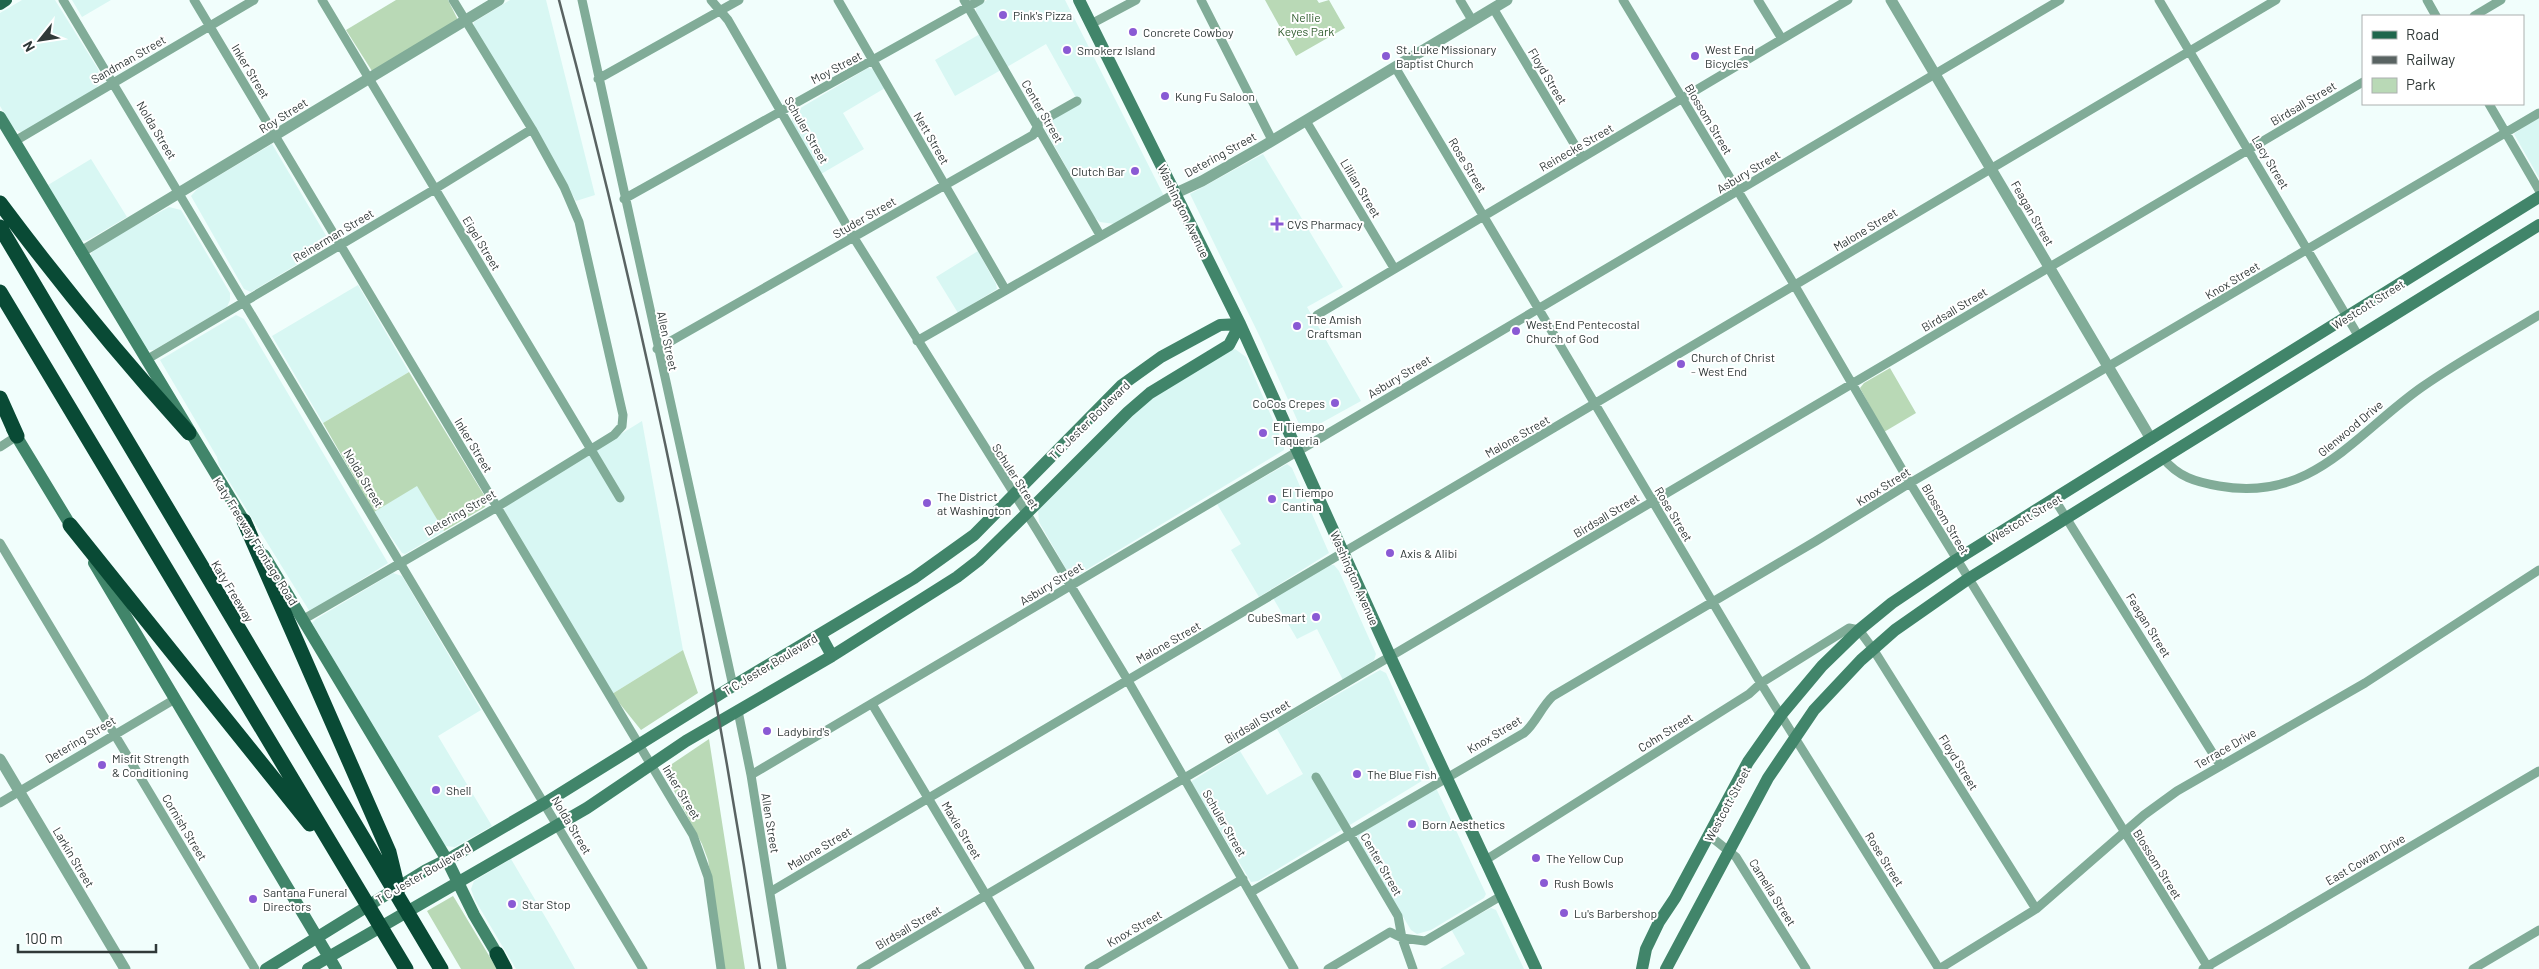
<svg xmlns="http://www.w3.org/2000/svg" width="2539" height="969" font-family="Barlow,sans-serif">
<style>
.built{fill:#d8f7f3}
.green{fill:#b9d9b6}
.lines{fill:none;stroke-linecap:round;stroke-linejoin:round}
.minor{stroke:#81ac98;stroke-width:9}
.tertiary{stroke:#81ac98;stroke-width:11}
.secondary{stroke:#41856a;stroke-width:12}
.primary{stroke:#1f664c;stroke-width:12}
.motorway{stroke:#094a35;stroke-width:15}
.rail{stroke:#596362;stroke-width:2.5}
.poi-dot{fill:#8a5ad4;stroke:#fff;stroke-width:2}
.labels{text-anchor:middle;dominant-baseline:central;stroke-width:4;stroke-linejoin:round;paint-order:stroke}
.poi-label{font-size:12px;fill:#303938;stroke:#fff;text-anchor:start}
.park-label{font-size:12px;fill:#305d2e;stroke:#fff}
.street-label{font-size:12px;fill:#303938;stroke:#fff}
</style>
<rect width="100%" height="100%" fill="#f1fefc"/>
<path class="built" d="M22,0H55L98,69L101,80L96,89L23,133L14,129L0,106V13Z
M72,0H111L82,17Z
M510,0H546L595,195L576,201L473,28L474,22Z
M987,0H1065L1164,196L1115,224L1100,222L1094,217L1044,127L1046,123L1079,103L1046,44L1007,67L976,14V7Z
M980,34L1001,70L955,96L935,60Z
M868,68L875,69L885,88L843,113L864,149L821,174L792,122V113Z
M2539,116V178L2514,134Z
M272,144L331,244L251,292L244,289L191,196L198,188Z
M1263,154L1343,287L1307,307L1361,401L1303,433L1260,337L1190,194Z
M91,159L127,217L88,240L83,241L79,238L48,185Z
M169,207L181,210L230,293V300L227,307L154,350H147L91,258V254L94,248Z
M978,251L996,284L997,289L958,313L936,277Z
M358,285L409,372L323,423L272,336Z
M236,315L244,319L388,563L310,612L219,465L217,457L160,360Z
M1235,349L1246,357L1284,446V450L1081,573L1069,574L1039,522L1038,509L1149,400L1228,351Z
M642,421L683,650L612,694L503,511L508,504Z
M1287,464L1292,468L1329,553L1259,597L1231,550L1241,544L1217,504Z
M417,485L444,531L405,554L402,553L374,512Z
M1329,565H1334L1339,571L1376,654L1374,660L1343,680L1317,629L1297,639L1273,598Z
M393,573L402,576L481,710L438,736L492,826L455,847L444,846L312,623L316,619Z
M1380,670L1386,673L1431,772L1430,776L1258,881L1251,882L1192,784V781L1240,751L1267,795L1303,774L1277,729Z
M1436,788L1486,894L1484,898L1431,930L1417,934L1411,930L1376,872L1358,840L1357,834Z
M511,859L553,930L575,969H516L475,900L471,889L474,881Z
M1491,908L1496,910L1524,969H1440L1465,954L1451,929Z"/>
<path class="green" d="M396,0H448L458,20L372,71L346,30Z
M1265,0H1317L1319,3L1329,0L1345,28L1296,56Z
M1890,368L1916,413L1884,432L1860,388L1864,383Z
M409,372L487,500L485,507L444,531L417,486L374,512L323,423Z
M683,650L698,693L641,730L612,694Z
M709,739L745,969H725L708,860L702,844L663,770Z
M453,896L455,899L497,969H461L427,911Z"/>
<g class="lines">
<path class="minor" d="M63,0L643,969
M194,0L693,835L708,877L721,969
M322,0L620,498
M582,0L733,686
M711,0L728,20L854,238L1037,530L1127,679L1294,969
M838,0L1005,289
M964,0L1100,235
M1201,0L1272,140
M1460,0L1472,20
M1623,0L1795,286L1910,483L2209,969
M1758,0L1782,39
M2159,0L2359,337
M2427,0L2436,16
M1493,8L1582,157
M2474,16L2501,0
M1091,24L1136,0
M1395,67L1757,677L1939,969
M598,79L739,0
M2489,104L2539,190
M1306,121L1394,268
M15,141L254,0
M624,199L980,0
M1317,315L1848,0
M917,341L1176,193
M657,349L1033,135L1040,122L1077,101
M146,360L435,189L532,129
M0,447L17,436
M2163,458C2178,477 2196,482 2219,486C2312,503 2355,434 2422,387C2459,361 2500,339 2539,315
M2055,500L2220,765
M0,543L255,969
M304,619L497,507L614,435L622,426L623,415L579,222L564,187L532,129L453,0
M872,704L1030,969
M738,711L751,775L782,969
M751,775L2060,0
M1316,777L1398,916L1402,938L1413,969
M0,803L175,699
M1710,836L1736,857L1806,969
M1484,861L1749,694L1761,683L1849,628L1859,630L1873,649L2036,909
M770,892L2276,0
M1251,892L1524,733C1536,723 1541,707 1553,696L1816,541L1910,483L2539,113
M861,969L2363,82
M1089,969L1243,879
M1328,969L1390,932L1402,938L1425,941L1501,896
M1939,969L2036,909L2144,815L2177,791L2365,683L2539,570
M2203,969L2539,771
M2473,969L2539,930"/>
<path class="tertiary" d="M1891,0L2151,439
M1176,193L1202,181L1260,148L1507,0
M81,252L499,0
M0,759L125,969"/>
<path class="secondary" d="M1079,0L1240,324L1390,656L1536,969
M0,117L249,529
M12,429L74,531
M264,555L447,860L474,915L497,954
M94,563L336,969
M820,634L832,656
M266,969L426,870L454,856L545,803L733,686L914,578L974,535L1122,385L1161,357L1220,325L1240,324
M308,969L587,808L686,741L832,656L957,577L979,560L1026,514L1128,412L1150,393L1229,345L1240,324
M1642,969L1646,949L1659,922L1675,898L1748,762L1781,715L1822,666L1859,630L1892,603L1956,560L2539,197
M1666,969L1768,778L1814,710L1861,660L1895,630L1968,579L2539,225"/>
<path class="primary" d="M0,4L6,0"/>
<path class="motorway" d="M0,203C59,282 123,360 189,433
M0,227L441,969
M0,292L406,969
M0,398L17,436
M244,521L389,852L398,889
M70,525L310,824
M497,954L505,969"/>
<path class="rail" d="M559,0C644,319 711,642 760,969"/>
</g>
<g class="poi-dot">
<circle cx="1003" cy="15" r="5"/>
<circle cx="1133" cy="32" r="5"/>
<circle cx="1067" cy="50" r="5"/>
<circle cx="1386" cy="56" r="5"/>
<circle cx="1695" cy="56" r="5"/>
<circle cx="1165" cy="96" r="5"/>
<circle cx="1135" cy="171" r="5"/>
<path d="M1274.5 216.5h5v5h5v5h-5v5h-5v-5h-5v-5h5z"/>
<circle cx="1297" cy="326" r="5"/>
<circle cx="1516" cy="331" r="5"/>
<circle cx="1681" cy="364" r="5"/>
<circle cx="1335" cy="403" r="5"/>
<circle cx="1263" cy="433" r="5"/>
<circle cx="1272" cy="499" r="5"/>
<circle cx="927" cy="503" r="5"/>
<circle cx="1390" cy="553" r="5"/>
<circle cx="1316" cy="617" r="5"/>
<circle cx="767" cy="731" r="5"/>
<circle cx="102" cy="765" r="5"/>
<circle cx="1357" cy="774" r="5"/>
<circle cx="436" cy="790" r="5"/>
<circle cx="1412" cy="824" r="5"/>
<circle cx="1536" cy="858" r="5"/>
<circle cx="1544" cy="883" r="5"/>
<circle cx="253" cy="899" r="5"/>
<circle cx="512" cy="904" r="5"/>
<circle cx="1564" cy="913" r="5"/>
</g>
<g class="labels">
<g class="poi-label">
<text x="1013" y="15">Pink's Pizza</text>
<text x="1143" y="32">Concrete Cowboy</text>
<text x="1396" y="49">St. Luke Missionary<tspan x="1396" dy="14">Baptist Church</tspan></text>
<text x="1705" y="49">West End<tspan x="1705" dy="14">Bicycles</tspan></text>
<text x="1077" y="50">Smokerz Island</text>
<text x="1175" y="96">Kung Fu Saloon</text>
<text x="1125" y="171" text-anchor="end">Clutch Bar</text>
<text x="1287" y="224">CVS Pharmacy</text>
<text x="1307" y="319">The Amish<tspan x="1307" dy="14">Craftsman</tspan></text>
<text x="1526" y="324">West End Pentecostal<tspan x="1526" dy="14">Church of God</tspan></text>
<text x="1691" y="357">Church of Christ<tspan x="1691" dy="14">- West End</tspan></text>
<text x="1325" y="403" text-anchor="end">CoCos Crepes</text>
<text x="1273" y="426">El Tiempo<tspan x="1273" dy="14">Taqueria</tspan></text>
<text x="1282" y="492">El Tiempo<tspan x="1282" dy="14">Cantina</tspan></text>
<text x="937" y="496">The District<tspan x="937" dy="14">at Washington</tspan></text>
<text x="1400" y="553">Axis &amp; Alibi</text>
<text x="1306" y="617" text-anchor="end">CubeSmart</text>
<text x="777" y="731">Ladybird's</text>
<text x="112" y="758">Misfit Strength<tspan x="112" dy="14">&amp; Conditioning</tspan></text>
<text x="1367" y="774">The Blue Fish</text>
<text x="446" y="790">Shell</text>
<text x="1422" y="824">Born Aesthetics</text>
<text x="1546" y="858">The Yellow Cup</text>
<text x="1554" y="883">Rush Bowls</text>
<text x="263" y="892">Santana Funeral<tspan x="263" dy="14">Directors</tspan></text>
<text x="522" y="904">Star Stop</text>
<text x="1574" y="913">Lu's Barbershop</text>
</g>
<g class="park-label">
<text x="1306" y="17">Nellie<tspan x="1306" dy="14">Keyes Park</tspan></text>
</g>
<g class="street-label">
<text transform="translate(128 59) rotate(-30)">Sandman Street</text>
<text transform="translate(836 67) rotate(-28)">Moy Street</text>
<text transform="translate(251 71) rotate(59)">Inker Street</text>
<text transform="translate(1548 76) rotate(59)">Floyd Street</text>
<text transform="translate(2303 103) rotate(-31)">Birdsall Street</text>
<text transform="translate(1043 111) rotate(60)">Center Street</text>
<text transform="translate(283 115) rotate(-32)">Roy Street</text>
<text transform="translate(1709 119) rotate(59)">Blossom Street</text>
<text transform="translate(157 130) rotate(59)">Nolda Street</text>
<text transform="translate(807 130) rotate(60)">Schuler Street</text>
<text transform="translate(932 138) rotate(60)">Nett Street</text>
<text transform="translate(1576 147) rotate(-30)">Reinecke Street</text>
<text transform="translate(1220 154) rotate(-29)">Detering Street</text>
<text transform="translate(2271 162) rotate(59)">Lacy Street</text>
<text transform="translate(1468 165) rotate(59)">Rose Street</text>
<text transform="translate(1748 171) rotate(-31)">Asbury Street</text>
<text transform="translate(1361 188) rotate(59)">Lillian Street</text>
<text transform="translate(1184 211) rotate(64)">Washington Avenue</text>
<text transform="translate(2033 213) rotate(60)">Feagan Street</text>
<text transform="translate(864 217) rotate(-30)">Studer Street</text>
<text transform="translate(1865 229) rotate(-31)">Malone Street</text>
<text transform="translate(333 235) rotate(-31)">Reinerman Street</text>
<text transform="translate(482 243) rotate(59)">Eigel Street</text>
<text transform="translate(2232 280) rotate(-31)">Knox Street</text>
<text transform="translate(2368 304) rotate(-32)">Westcott Street</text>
<text transform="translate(1954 309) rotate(-31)">Birdsall Street</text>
<text transform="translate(668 341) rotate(78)">Allen Street</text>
<text transform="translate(1399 376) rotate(-31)">Asbury Street</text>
<text transform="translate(1089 420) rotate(-44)">T C Jester Boulevard</text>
<text transform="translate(2350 428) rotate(-40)">Glenwood Drive</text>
<text transform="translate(1517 436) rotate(-30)">Malone Street</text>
<text transform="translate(474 445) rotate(59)">Inker Street</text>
<text transform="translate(1016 476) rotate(57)">Schuler Street</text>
<text transform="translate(364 478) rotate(59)">Nolda Street</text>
<text transform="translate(1883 486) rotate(-32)">Knox Street</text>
<text transform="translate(460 512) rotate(-30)">Detering Street</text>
<text transform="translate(1674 514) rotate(59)">Rose Street</text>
<text transform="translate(1606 515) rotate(-31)">Birdsall Street</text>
<text transform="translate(2025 518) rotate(-31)">Westcott Street</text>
<text transform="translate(1946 519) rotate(59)">Blossom Street</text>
<text transform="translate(256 541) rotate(58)">Katy Freeway Frontage Road</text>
<text transform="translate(1355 578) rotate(66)">Washington Avenue</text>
<text transform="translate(1051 583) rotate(-31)">Asbury Street</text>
<text transform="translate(233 591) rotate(59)">Katy Freeway</text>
<text transform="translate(2149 625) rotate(58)">Feagan Street</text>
<text transform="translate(1168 642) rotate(-30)">Malone Street</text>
<text transform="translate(770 664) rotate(-31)">T C Jester Boulevard</text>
<text transform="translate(1257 721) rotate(-31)">Birdsall Street</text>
<text transform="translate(1665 732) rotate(-32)">Cohn Street</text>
<text transform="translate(1494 734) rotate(-31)">Knox Street</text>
<text transform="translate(80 739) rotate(-31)">Detering Street</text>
<text transform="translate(2225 748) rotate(-30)">Terrace Drive</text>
<text transform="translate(1959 762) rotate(58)">Floyd Street</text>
<text transform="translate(682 792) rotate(59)">Inker Street</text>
<text transform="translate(1727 804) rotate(-62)">Westcott Street</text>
<text transform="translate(771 823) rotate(81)">Allen Street</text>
<text transform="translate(1225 823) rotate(60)">Schuler Street</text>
<text transform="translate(572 825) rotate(59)">Nolda Street</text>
<text transform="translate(185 827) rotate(59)">Cornish Street</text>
<text transform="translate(962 830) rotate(59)">Maxie Street</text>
<text transform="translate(819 848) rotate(-31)">Malone Street</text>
<text transform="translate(74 857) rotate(59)">Larkin Street</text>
<text transform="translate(1885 859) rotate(58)">Rose Street</text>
<text transform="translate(2365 859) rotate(-30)">East Cowan Drive</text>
<text transform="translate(1382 864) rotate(60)">Center Street</text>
<text transform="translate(2158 864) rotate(58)">Blossom Street</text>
<text transform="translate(423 873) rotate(-30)">T C Jester Boulevard</text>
<text transform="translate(1773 892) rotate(58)">Camelia Street</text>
<text transform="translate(908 927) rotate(-31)">Birdsall Street</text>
<text transform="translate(1134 928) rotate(-30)">Knox Street</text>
</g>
</g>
<rect x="2362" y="15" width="162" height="90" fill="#ffffff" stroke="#acb0af"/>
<rect x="2372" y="31" width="25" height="8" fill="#1f664c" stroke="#acb0af"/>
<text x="2406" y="40" font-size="15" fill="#303938">Road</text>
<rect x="2372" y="56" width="25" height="8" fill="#596362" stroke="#acb0af"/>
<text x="2406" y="65" font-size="15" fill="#303938">Railway</text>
<rect x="2372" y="78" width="25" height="15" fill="#b9d9b6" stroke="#acb0af"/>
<text x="2406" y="90" font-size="15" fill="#303938">Park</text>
<g transform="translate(40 40) rotate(240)" stroke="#ffffff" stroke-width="4" paint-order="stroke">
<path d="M0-4L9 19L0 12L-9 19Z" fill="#303938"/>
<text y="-8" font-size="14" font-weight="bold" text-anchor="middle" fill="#303938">N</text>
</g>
<path d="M18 944v8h138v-8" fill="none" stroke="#303938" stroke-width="2.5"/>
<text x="25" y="944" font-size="15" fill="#303938" stroke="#ffffff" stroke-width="4" paint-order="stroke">100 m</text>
</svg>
